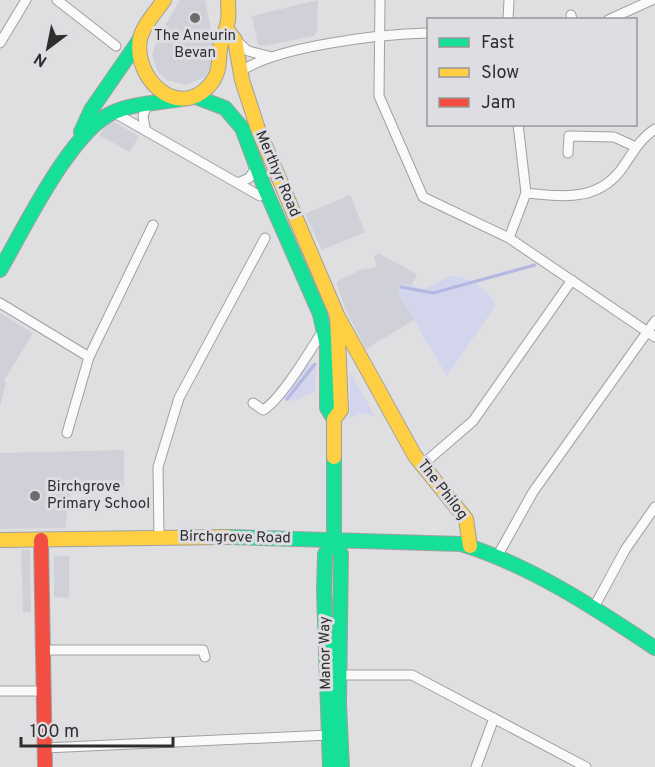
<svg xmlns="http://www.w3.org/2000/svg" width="655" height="767" font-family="Overpass,sans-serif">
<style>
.built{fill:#d0d1d8}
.green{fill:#d3d5ed}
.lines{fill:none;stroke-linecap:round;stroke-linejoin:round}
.stream{stroke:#b5b7e3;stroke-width:3}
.street-casing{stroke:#9fa0a1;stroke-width:11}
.fast-casing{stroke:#9fa0a1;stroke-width:16}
.slow-casing{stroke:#9fa0a1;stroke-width:16}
.jam-casing{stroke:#9fa0a1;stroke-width:16}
.street{stroke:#fafafa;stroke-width:9}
.fast{stroke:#16e098;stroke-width:14}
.slow{stroke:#ffcf43;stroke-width:14}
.jam{stroke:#f24e42;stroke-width:14}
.poi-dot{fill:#6c6c6d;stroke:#dedee2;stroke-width:2}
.labels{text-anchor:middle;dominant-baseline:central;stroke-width:6;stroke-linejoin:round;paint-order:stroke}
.poi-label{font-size:15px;fill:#2e2e2f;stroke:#dedee2}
.street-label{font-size:15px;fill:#2e2e2f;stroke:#dedee2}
</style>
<rect width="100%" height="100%" fill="#dfdfe1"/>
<path class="built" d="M180,0H205L215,50L214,60L205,77L186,85L167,80L158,72L152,55L158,37Z
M318,0L317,30L314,36L264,46L258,45L252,16Z
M114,122L139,136L130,152L99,135L107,125Z
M350,195L365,232L322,250L305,214Z
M378,253L417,274L410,288L398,285L414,320L366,349L347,313L336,282L360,270L377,267L374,257Z
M0,313L33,333L4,381L6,383L0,406Z
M124,450V487H71L65,528L0,529V453Z
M21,549L30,550L31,612H23Z
M54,556H69V598L54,597Z"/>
<path class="green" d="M450,276C471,277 486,288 496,305L447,376L398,293L401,285L406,283L424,289Z
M313,363L316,364L315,392L293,401L281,400L307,365Z
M350,373L352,375L375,416L361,413L350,419Z"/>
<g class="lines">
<path class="stream" d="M401,287L433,293L535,265
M287,399L315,364"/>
<g class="street-casing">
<path id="street" d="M57,0L116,46
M380,0L379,96L423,197L509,238L655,337
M571,15L572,20
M508,20L509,0
M608,20L652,0
M237,41L248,51L272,57
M0,43L26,0
M240,72C276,46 383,34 428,33
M113,112L260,196
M145,128L143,116L147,105
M568,153L569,136L614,137L636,147
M238,183L249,178L256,168
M526,193C565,197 601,202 625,164C634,151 641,138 655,129
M509,238L526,193L518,124
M0,303L89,357
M253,403L263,410C281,400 311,349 324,329
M67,433L89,357L153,225
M422,465L473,421L572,280
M159,537L158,467L179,398L265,238
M498,555L533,492L655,321
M593,609L625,550L655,507
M43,650H203L205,657
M339,675H412L586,767
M0,691H44
M45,748L328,735
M476,767L494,718"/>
</g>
<g class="fast-casing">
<path id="fast" d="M196,97L225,108L242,128L265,189L320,314L327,346V408L334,419
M81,132L91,110L140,39
M0,270C24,229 71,130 114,112C135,103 159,103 181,99
M334,457V541L341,554L339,704L342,767
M228,537L461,544C530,565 595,608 655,648
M330,767L324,591L325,554L334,541"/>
</g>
<g class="slow-casing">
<path id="slow" d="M164,0C156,12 143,25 140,39C133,77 176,120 208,87C224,70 216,58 222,40C229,21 229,21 228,0
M228,31L235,40L242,80L258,129L337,315L341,410L334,419V457
M337,315L415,456L466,519L470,546
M0,540L228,537"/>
</g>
<g class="jam-casing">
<path id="jam" d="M41,540L45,767"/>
</g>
<use href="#street" class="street"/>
<use href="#fast" class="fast"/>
<use href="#slow" class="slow"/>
<use href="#jam" class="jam"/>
</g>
<g class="poi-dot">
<circle cx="195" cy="18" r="6"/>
<circle cx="35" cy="496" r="6"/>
</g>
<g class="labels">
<g class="poi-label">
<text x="195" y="36">The Aneurin<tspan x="195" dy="17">Bevan</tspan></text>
<text x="47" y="487" text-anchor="start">Birchgrove<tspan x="47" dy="17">Primary School</tspan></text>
</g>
<g class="street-label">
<text transform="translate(277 174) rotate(67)">Merthyr Road</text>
<text transform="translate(442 490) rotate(52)">The Philog</text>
<text transform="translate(235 538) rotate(1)">Birchgrove Road</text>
<text transform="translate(326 653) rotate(-91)">Manor Way</text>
</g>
</g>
<rect x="427" y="18" width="210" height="108" fill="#dedee2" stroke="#98989a" stroke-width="1.5"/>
<rect x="439" y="38" width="30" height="9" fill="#16e098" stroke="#98989a" stroke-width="1.5"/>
<text x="481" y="48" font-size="18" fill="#2e2e2f">Fast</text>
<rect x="439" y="68" width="30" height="9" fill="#ffcf43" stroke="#98989a" stroke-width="1.5"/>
<text x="481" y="78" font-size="18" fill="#2e2e2f">Slow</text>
<rect x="439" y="98" width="30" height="9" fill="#f24e42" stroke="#98989a" stroke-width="1.5"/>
<text x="481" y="108" font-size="18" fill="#2e2e2f">Jam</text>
<g transform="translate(48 48) rotate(212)" stroke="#dedee2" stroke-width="4.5" paint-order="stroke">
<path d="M0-4.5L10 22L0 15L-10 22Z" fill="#2e2e2f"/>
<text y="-9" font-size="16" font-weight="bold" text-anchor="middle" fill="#2e2e2f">N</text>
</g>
<path d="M21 737v9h152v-9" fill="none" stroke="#2e2e2f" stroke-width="3"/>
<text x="30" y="737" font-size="18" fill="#2e2e2f" stroke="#dedee2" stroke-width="4.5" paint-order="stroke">100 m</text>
</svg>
